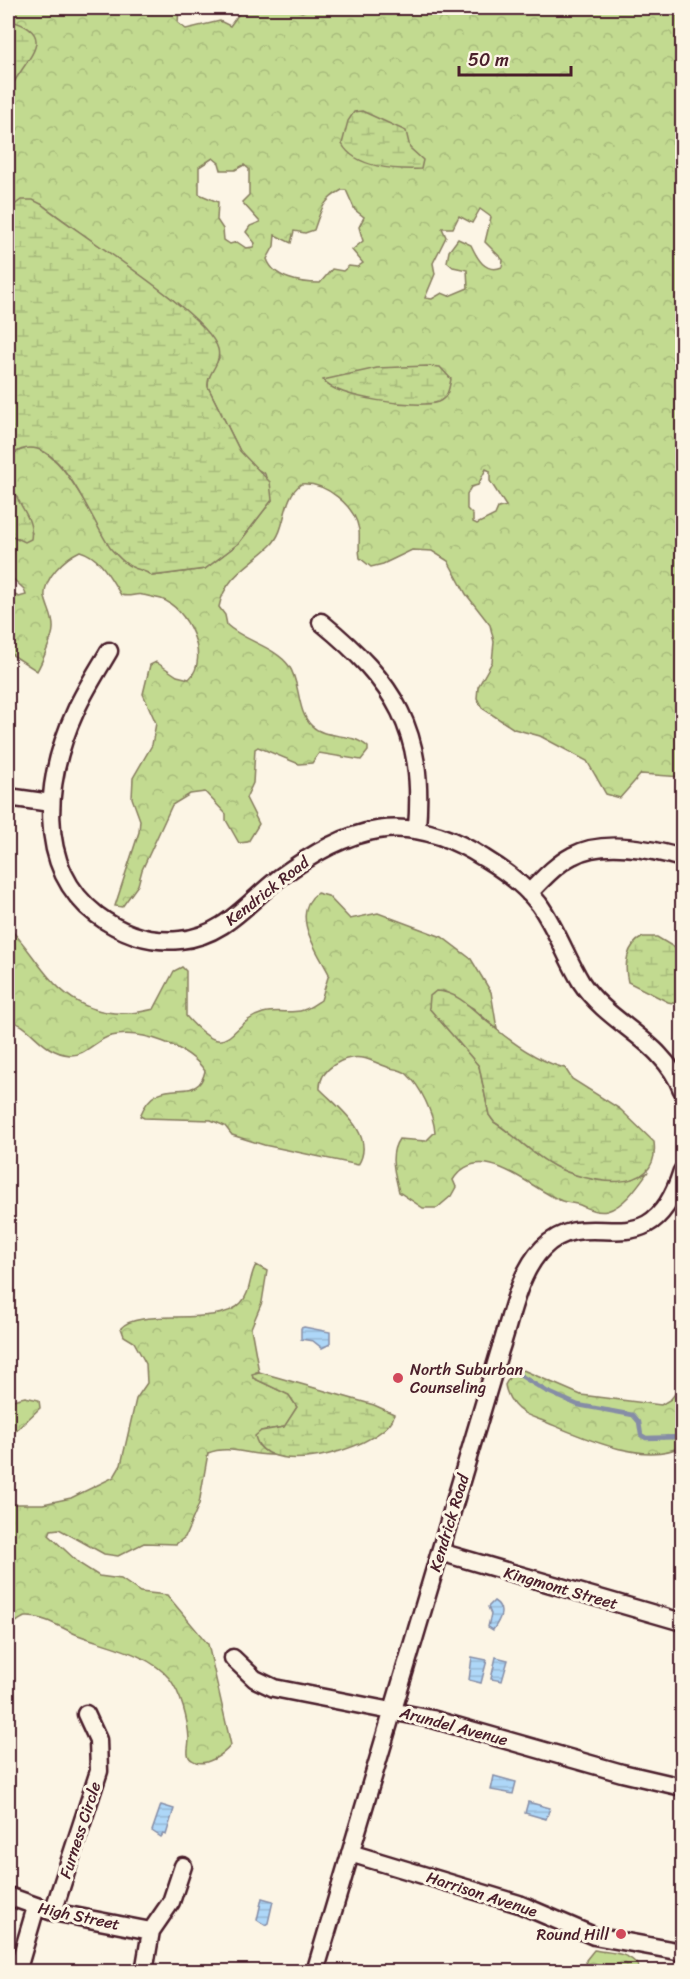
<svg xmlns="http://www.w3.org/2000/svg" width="690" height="1979" font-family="Sriracha,sans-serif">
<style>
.forest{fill:url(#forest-crowns);stroke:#867c5e;stroke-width:1.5;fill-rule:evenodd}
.wetland{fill:url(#wetland-marsh);stroke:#867c5e;stroke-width:1.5}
.water{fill:url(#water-rules);stroke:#868da6;stroke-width:1.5}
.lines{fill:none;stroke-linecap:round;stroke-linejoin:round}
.stream{stroke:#868da6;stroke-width:4.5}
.street-casing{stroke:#4a1f2b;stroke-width:21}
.street{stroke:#fcf5e5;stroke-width:16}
.poi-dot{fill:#d1495b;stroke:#fcf5e5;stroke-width:2}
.labels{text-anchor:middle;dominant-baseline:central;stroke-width:6;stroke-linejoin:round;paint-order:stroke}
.street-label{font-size:16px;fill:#4a1f2b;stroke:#fcf5e5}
.poi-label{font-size:16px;fill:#4a1f2b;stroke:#fcf5e5;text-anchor:start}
</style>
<defs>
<pattern id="forest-crowns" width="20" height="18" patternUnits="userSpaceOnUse" patternTransform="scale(1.5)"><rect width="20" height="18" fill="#c2da90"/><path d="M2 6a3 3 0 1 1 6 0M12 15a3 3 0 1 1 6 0" fill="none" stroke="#a8bb7c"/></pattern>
<pattern id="wetland-marsh" width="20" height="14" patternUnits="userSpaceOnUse" patternTransform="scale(1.5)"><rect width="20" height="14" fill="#c2da90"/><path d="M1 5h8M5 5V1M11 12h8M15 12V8" fill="none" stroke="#a8bb7c"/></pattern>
<pattern id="water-rules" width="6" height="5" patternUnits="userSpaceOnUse" patternTransform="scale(1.5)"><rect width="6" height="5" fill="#aed7f8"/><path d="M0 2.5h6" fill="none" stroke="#97b8d5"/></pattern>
</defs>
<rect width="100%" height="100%" fill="#fcf5e5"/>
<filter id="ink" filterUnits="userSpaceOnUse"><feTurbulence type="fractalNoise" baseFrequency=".0167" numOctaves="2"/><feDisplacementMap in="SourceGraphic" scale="12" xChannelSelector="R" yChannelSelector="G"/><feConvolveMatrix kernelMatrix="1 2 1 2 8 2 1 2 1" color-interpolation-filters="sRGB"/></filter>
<g filter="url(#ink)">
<path class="forest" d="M8,8H148L152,13L164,8H179L178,23L186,29L220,21L230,26L243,8H289L302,12L311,8H682V777L641,774L620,798L606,794L587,761L540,736L514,729L482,708L477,698L478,687L492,662L494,642L490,625L466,594L448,561L432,551L412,550L383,564L371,567L360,558C358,548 360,539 359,530C355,505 325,482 301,484C281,499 288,528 271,545C251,565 225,576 219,607L225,615L227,625C244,641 276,647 289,666C301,683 296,711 312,726C326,740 350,731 368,747V751L361,760L319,753L312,763L299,764L258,747L255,749L253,783L246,798L259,824L248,842L239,843L226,820V814L205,792L190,794L172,805L142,870L138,885L122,907L115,906L139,832L140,820L132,798L133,778L152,745L156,723L143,694L150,665L156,662L177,676L189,679C211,658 187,607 161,599C155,598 148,596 143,595C135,593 130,598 121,595C110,578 101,557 80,551C65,558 43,578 45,597C47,608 54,617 53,629C53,637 41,664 37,671L8,652V592L19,597L26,595L24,589L12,578L13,570L8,564V534L18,540L32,533C20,506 0,485 13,454C19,450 31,445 39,449C65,462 76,491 92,512C109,534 130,559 152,576L205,569L239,543L272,500L265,474L252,466L240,451L208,387V377L219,358L216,345L173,300L41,204L8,210ZM213,158L219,163L221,170H235L244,165L249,169V195L242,202L260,222L250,226L246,232L255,243L253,247L246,248L237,242L230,244L224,240L223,229L217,220L218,202L199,194V167ZM342,190H346L355,210L364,217L359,227L363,241L352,250L363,263L357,267L349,266L343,271L332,269L320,283C301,283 274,279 267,259L274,246L275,235L291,243L294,231L305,233L314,230C321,209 323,200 342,190ZM480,209L491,217L485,242L503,260L502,267C485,274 477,258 471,245L458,239L449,251L447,262L453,267L467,270L468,288L449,296L442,293L432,299L425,298L435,274L433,263L446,237L442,228H453L459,216L472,223ZM486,469L490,471V481L506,506L498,508L495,515L477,524L473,522V515L467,509V494L471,487L478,485Z
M317,893L328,896L350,919L378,913L442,937L471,959L491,992L497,1029L473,1008L443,991L429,1008L479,1066L489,1115L494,1122C514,1134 532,1155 553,1165C580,1179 619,1186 647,1173C637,1187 624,1206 607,1211C597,1213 589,1209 580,1205C575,1203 568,1203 562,1201C532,1190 480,1137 453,1180L456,1187L451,1196L437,1208H423L399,1192C395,1174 388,1155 399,1139L426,1141L435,1132C433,1113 421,1087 407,1074C403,1070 396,1069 390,1068C381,1065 372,1060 363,1058C344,1055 319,1069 320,1089C339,1108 377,1135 358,1165L264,1145L232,1135L225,1126L211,1120L144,1118L140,1116C156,1076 185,1098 199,1084C202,1081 204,1075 205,1071C188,1046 141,1029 111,1036C96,1039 86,1056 70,1055C39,1052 32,1024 8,1020V927C22,940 31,955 43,970C72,1008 107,1021 154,1009L174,971L182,967L186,971V1016C231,1067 227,1023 263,1013C276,1010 288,1013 300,1011C307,1010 315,1004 321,1000L329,974C318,952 289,914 317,893Z
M256,1265L267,1271L262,1302L251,1328L259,1372H256L253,1378L289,1395L297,1407L285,1427L261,1431L258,1445L272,1455C249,1456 230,1444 208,1453L199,1504L185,1537L176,1544L144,1543L118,1556L104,1554L59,1529L51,1530L49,1535L80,1564L99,1576L121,1579L140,1592L167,1595L208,1644L231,1745C224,1754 204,1769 192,1760C185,1756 189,1746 189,1739C188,1720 181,1693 169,1678C148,1653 107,1646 78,1635C61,1628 45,1616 26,1617C19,1618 13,1625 8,1629V1504H43L71,1498L114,1477L121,1465L136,1399L147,1383L146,1364L134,1342L124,1336L121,1328C138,1307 219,1328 241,1303C251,1293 249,1276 256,1265Z
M523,1370L581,1395L661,1405L671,1399L682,1385V1446C645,1466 584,1438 548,1423C539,1419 526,1416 518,1409C512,1404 506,1393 505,1385L513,1371Z
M25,1397L39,1400L40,1408L8,1438V1401Z
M594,1950C609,1953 630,1952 638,1966L637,1971H587L586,1960Z"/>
<path class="wetland" d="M8,20C68,35 14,67 8,96Z
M362,111L406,131L410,148L423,160L421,169C396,170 355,168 342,144L348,121L354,112Z
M21,200H33L41,204C75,232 208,313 218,349C222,365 206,373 208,387L240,451L270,482L272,500L239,543L205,569L152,576C143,569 141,571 132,567C125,565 116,554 111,549C92,525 58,422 13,454C0,497 36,509 31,539L25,542L8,534V210Z
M427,366L440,367L451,379C449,389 448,398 438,402C418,409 334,398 323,380L377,368Z
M643,937H657L682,952V1005L668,1002L628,982C624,966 626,945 643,937Z
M436,991C458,991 475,1012 490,1024C511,1042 539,1062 565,1068L572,1079L620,1109L654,1142C661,1198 585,1183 554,1166C532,1154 515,1135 494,1122L489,1115L479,1066L429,1008L430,996Z
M259,1372L374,1405L394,1414C393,1443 266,1485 255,1436L261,1431L284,1427L297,1407L289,1395L253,1378L252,1374Z"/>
<path class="water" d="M304,1327L330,1332V1344L322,1348L313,1341L301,1339V1328Z
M494,1601C507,1609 499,1621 493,1630L488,1627L491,1614L488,1607Z
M472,1657L487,1660L481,1683L469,1680Z
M496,1657L508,1660L502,1681L491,1679Z
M494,1776L516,1782L513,1794L491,1790Z
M528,1802L550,1808L546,1819L525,1813Z
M161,1805L174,1809L166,1835L163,1834L161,1837L152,1831Z
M262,1898L273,1901L268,1923L265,1925L257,1920Z"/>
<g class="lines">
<path class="stream" d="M513,1371L546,1391L578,1405L633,1415L639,1422L641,1435L646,1438L682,1437"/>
<g class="street-casing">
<path id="street" d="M321,622C395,683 425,730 417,828
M109,651C98,670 85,690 76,710C46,775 33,866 97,915C121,933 150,943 180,940C224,936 247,903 279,878C350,826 406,808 484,858C504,870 524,885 539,904C556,928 566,957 581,982C609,1025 663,1040 682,1090
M8,797L51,803
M529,893C542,880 555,865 572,856C602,839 651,849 682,858
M440,1552L682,1622
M233,1658L255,1679L274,1688L432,1719L622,1773L682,1787
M350,1853L519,1904L594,1936L682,1952
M8,1896L53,1912L151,1931
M53,1912L99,1771L98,1740L86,1714
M17,1972L36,1907
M144,1972L151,1931L171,1902L183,1866
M315,1972L500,1350C511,1318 518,1273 543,1248C590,1200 649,1275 682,1171"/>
</g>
<use href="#street" class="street"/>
</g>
</g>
<g class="poi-dot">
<circle cx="398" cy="1378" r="6"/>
<circle cx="621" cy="1934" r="6"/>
</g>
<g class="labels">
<g class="street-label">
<text transform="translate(267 891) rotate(-38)">Kendrick Road</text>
<text transform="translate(449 1523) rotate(-73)">Kendrick Road</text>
<text transform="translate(561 1588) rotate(16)">Kingmont Street</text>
<text transform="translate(454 1726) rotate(15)">Arundel Avenue</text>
<text transform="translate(80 1830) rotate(-72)">Furness Circle</text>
<text transform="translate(482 1894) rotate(18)">Harrison Avenue</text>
<text transform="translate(79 1916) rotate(12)">High Street</text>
</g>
<g class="poi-label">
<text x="410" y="1369">North Suburban<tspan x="410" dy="18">Counseling</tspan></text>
<text x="609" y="1934" text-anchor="end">Round Hill</text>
</g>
</g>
<rect width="690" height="1979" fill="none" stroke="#fcf5e5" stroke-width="30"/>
<rect x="15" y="15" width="660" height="1949" fill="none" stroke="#4a1f2b" stroke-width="2" filter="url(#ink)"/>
<path d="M459 66v9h112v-9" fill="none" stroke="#4a1f2b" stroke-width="3"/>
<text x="468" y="66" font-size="18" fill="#4a1f2b" stroke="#fcf5e5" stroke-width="4.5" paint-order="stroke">50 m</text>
</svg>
